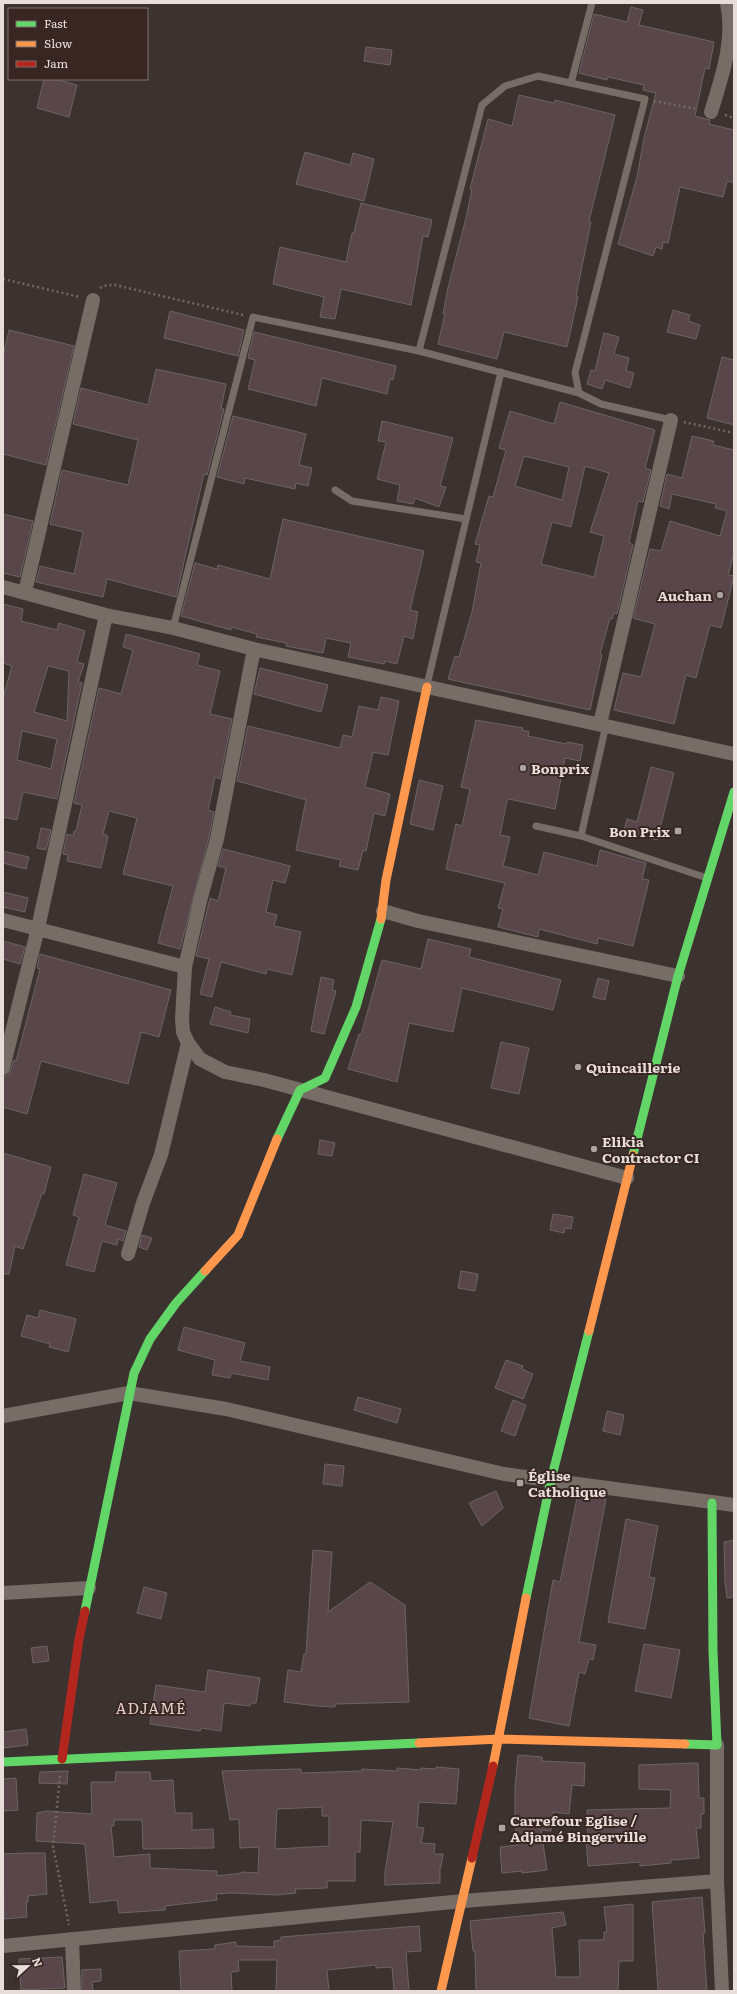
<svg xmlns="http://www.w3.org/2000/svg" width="737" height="1994" font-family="Literata,serif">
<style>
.building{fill:#58464a;stroke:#6c6464;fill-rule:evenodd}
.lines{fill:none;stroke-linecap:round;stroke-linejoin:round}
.path{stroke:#706963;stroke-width:2.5;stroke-dasharray:2 3;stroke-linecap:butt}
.lane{stroke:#756d66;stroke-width:7}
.street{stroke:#756d66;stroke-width:14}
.fast{stroke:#63d668;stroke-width:9}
.slow{stroke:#ff974d;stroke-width:9}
.jam{stroke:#b3261e;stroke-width:9}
.poi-dot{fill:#aca29f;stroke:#372622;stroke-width:1.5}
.labels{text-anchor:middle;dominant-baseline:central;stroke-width:4;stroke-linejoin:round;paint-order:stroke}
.poi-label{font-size:14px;font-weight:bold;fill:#e9ddda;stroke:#372622;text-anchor:start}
.neighbourhood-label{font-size:15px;letter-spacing:1px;fill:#e6cfca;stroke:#372622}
</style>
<rect width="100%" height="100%" fill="#3c3331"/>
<path class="building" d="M631,7L643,10L639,25L714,42L709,69L705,68L695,116L710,120L709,124L734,130V183L727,181L723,197L680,187L668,243L663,242L662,249L656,247L653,256L618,244L637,177L644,138L656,93L643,90L644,85L608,77L607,80L579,73L594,14L627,22Z
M366,47L392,50L390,65L364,61Z
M44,79H54L77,85L69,117L37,108Z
M519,95L554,103L555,100L615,115L589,221L591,222L576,296L578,297L567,347L504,332L497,359L438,344L445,314H443L448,288L467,214L472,189H470L488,119L512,126Z
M305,152L350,165L353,153L374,159L364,201L296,184Z
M361,203L432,220L428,237L423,236L411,305L341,289L335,319L320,317L324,297L273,284L280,247L346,262L352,233H354Z
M673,310L690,315L688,321L700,325L696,339L667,332Z
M170,311L244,330L238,356L164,338Z
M9,330L74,346L46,465L3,454V356Z
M254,332L396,366L393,380L390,379L387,394L322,378L316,406L248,389L255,360L248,358Z
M604,333L619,337L614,354L629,358L626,371L634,373L630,388L605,380L602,389L587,384L591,370L595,371Z
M722,357L734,360V425L707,418Z
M156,369L226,384L221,409H224L207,475L204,474L176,597L107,579L103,597L36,582L40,566L74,574L83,532L50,524L62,470L128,485L138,440L73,424L81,388L148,405Z
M560,402L655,430L645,468L651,470L643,502L638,501L629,542L633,545L617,614L614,613L612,619L610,618L600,654L602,655L590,710L448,679L455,656L459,657L472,612L481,563L476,562L480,545L475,544L489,496L493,497L506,450L499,448L510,411L554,424ZM524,456L569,467L562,500L515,486ZM585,466L609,473L590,532L604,536L594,577L541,564L552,522L571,527Z
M233,416L306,434L299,465L312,468L308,486L296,483L295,489L245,478L244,484L217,477Z
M382,421L453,438L440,486L446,487L439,507L415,498L413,504L397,501L400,485L377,479L386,442L378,441Z
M692,436L714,441L713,445L734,450V554L728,575L734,576L721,628L710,625L696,678L686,675L674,724L614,710L623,673L641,677L655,624L633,618L650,549L661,551L670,521L720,536L727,511L715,508L716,504L672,494L669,509L660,506L667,474L682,478Z
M3,514L33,521L20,577L3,573Z
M283,519L424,551L410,610L418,612L413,639L404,636L397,664L385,661L384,664L348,657L351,643L326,638L323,653L286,646L287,643L256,637L257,634L231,627V630L181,616L195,563L217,569L218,565L270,579Z
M3,604L23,609L21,621L57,630L59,623L85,631L77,662L84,664L78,682L82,683L57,799L23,792L17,820L3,817V698L12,666L3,663ZM48,666L69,671L67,721L34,712ZM22,731L57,739L51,769L17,760Z
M126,634L200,654L197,665L220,671L210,714L232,719L220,779L215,777L208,810L214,812L209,837L180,949L158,943L173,886L123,874L137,818L109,811L103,834L108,836L101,868L67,861L68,855L63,854L67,834L73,836L74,831H76L82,805L74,803L99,688L121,694L133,650L123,647Z
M260,668L328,685L321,712L254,694Z
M381,697L399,701L388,755L373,752L365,787L390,794L385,816L374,813L366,851L363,850L358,870L339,866L341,860L296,850L306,800L237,781L248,726L340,748L343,735L352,737L359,706L378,710Z
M476,720L523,728L522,730L529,732L528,736L566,744L567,742L583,745L580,761L565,758L555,809L509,799L507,801L500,835L510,837L503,866L538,875L544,852L597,866L600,850L646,863L642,879L649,880L633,946L598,938L597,944L539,929L538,937L498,927L503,909L498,908L505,883L446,869L456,824L462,826L470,789L461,787Z
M651,767L674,773L657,840L624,831L627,819L637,822Z
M419,780L443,786L433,830L410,824Z
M41,828L51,830L46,850L37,848Z
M223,849L290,866L285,883L273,880L266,912L277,915L274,926L301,932L292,975L267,969L266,974L221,962L212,997L200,994L209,959L196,956L210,898L218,901L226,868L218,866Z
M3,851L29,857L26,869L3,863Z
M3,892L28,898L25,912L3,907Z
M428,939L471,949L469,957L561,980L553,1010L462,988L453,1032L409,1023L397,1082L348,1069L359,1034L361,1035L382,960L421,969Z
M3,941L25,947L20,964L3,959Z
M40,954L171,990L159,1037L141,1032L128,1084L41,1061L27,1114L3,1107V1077L9,1074L14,1060L16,1061L40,969L37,968Z
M321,977L334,980L332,990L336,991L324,1034L311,1031Z
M598,978L609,981L605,1000L593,997Z
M215,1007L231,1012L230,1015L250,1019L248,1033L210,1024Z
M501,1042L529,1048L519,1094L491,1088Z
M320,1140L335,1143L332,1156L318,1154Z
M3,1153L51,1167L44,1194L42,1193L23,1249L15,1246L9,1274H3Z
M84,1174L117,1183L105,1225L126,1231L123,1241L118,1239L117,1245L102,1241L94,1272L66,1265L79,1217L73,1215Z
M553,1214L573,1217L571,1229L565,1228L564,1233L550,1230Z
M142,1235L152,1238L147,1250L139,1247Z
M461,1271L478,1274L475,1291L458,1288Z
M40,1310L76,1319L68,1352L49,1347L50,1344L21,1336L27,1315L38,1318Z
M184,1327L245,1343L240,1361L270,1367L268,1380L231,1373L230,1378L212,1375L215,1360L178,1350Z
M506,1360L523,1366L522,1369L533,1374L523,1399L495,1388Z
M358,1397L401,1409L397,1423L354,1410Z
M513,1400L526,1405L515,1436L501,1431Z
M607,1411L624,1415L620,1435L603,1431Z
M325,1464L344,1466L342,1486L323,1484Z
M496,1491L503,1508L482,1526L469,1503Z
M578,1493L606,1499L579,1642L596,1645L593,1660L589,1659L585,1674L579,1672L569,1726L529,1718L553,1580L560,1582Z
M626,1519L658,1526L649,1577L655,1578L645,1629L608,1622Z
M734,1540V1597L727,1598L725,1582L724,1542Z
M313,1550L332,1552L328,1612L370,1582L405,1605L409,1702L335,1704V1707L317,1706L284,1702L288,1670L301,1672L304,1654H306Z
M144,1587L167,1593L161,1619L137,1613Z
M644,1644L680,1650L671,1698L635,1691Z
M47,1646L49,1661L33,1663L31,1648Z
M208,1670L260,1678L256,1703H251L250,1706L224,1703L221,1731L201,1728L200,1731L150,1724L156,1685L205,1692Z
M26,1729L28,1745L3,1748V1732Z
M518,1755L542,1757V1761L585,1763L584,1786L572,1785L569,1814L553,1812L551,1831L541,1830L547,1870L522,1873V1871L502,1873L500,1847L518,1845L515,1824V1788Z
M698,1763L699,1798H704V1814H701V1828H696L699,1858L671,1860V1863L640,1866V1862L588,1866L586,1838H588L587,1810L670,1808L671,1790L639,1789V1765Z
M436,1767L459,1769L456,1804L419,1802L417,1827L424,1828L421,1843L435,1844L434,1854H443L441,1867H440V1883L385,1885V1872L393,1822L361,1820L360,1852H355V1881H327V1888L295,1889L296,1893L277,1895L231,1893L216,1894L217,1900L165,1906V1910L119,1913L117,1900L90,1903L85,1844L36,1841L37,1813L46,1811L92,1814L91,1782H115L116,1772H150L151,1781L173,1780L175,1813H192V1830L213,1829L214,1848L143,1849L142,1820H114V1826H111L114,1857L150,1854V1868L217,1871V1876L242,1873V1872L258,1873L259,1847L240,1848L239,1819L230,1820L222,1771L301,1769V1773L362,1771V1769L397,1771V1768L421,1770V1768L436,1769ZM322,1807V1816H329V1846L275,1849L277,1809Z
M68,1771L67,1784L39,1783L40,1772Z
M16,1778L18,1810L3,1811V1779Z
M27,1853H45L47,1894L28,1896V1902H26L27,1917L4,1919L3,1854Z
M702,1897L705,1933H703L707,1991H658L652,1902Z
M633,1904V1961H619L618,1991H476L475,1951H473L470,1921L563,1912L566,1925L552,1928L556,1977H580L579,1940H604V1932H607L604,1907Z
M419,1926L421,1951L406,1952L409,1991H394L392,1967L376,1968V1965L327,1970L329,1991H276L277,1960H238L239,1971L231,1972L232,1991H181L179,1951L215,1949V1945L236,1942V1946L274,1947V1941L281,1940V1937Z
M62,1957L65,1988L21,1990L19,1959Z
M101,1969V1981L92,1982L93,1991H82V1970Z"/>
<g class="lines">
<path class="path" d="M654,101L697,109
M725,115L734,118
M3,279L80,297
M100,288L107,285H115L243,315
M684,422L734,433
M60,1776L53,1847L69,1925"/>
<path class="lane" d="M571,83L592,3
M419,351L482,105L505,86L538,76L645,99L575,373L579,393L601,404L671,420
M335,490L352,501L466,519
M173,628L253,317L419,351L579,393
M427,685L501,372
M606,725L581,836L707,878
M536,826L581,836"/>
<path class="street" d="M711,112C722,76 735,40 727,3
M3,587L106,615L173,628L254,649L734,754
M25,592L93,300
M254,649L217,839L200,901L185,967L182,1019L183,1032L188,1043L200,1059L225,1072L264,1080L627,1178
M600,724L671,420
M383,911L418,921L678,976
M3,920L185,967
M3,1068L38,928L106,615
M128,1254L143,1203L161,1155L188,1043
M3,1416L129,1393L226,1409L504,1474L734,1505
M3,1593L89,1588
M717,1745V1881L722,1991
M72,1939L74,1991
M3,1946L463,1901L717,1881"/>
<path class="fast" d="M277,1139L300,1090L325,1078L356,1007L381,919
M633,1155L678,976L734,792
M526,1598L551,1480L589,1331
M85,1611L134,1373L150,1339L176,1303L205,1271
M685,1744L717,1745L713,1651L712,1503
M3,1762L419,1743"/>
<path class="slow" d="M381,919L386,880L427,687
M205,1271L238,1235L277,1139
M589,1331L633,1155
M419,1743L499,1739L685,1744
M493,1766L526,1598
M441,1991L472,1858"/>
<path class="jam" d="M62,1759L79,1639L85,1611
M472,1858L493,1766"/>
</g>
<g class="poi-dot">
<circle cx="720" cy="595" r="4"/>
<circle cx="523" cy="768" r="4"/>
<rect x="674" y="827" width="8" height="8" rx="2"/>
<circle cx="578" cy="1067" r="4"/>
<circle cx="594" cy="1149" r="4"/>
<rect x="516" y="1479" width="8" height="8" rx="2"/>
<rect x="498" y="1824" width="8" height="8" rx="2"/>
</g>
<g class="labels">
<g class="poi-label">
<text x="712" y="595" text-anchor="end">Auchan</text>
<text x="531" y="768">Bonprix</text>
<text x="670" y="831" text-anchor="end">Bon Prix</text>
<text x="586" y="1067">Quincaillerie</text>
<text x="602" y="1141">Elikia<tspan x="602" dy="16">Contractor CI</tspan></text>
<text x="528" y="1475">Église<tspan x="528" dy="16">Catholique</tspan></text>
<text x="510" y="1820">Carrefour Eglise /<tspan x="510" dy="16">Adjamé Bingerville</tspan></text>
</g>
<g class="neighbourhood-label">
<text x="151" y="1707">ADJAMÉ</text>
</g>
</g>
<rect width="737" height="1994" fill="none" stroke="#e9ddda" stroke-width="8"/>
<rect x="8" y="8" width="140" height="72" fill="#372622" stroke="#7e6f6c"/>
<rect x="16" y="21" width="20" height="6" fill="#63d668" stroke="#7e6f6c"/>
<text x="44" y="28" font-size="12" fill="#e9ddda">Fast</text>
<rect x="16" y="41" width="20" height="6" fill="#ff974d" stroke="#7e6f6c"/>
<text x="44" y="48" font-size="12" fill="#e9ddda">Slow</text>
<rect x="16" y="61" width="20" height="6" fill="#b3261e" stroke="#7e6f6c"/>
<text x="44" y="68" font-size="12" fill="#e9ddda">Jam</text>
<g transform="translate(28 1966) rotate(68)" stroke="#372622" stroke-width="3" paint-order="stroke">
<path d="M0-3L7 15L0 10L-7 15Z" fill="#e9ddda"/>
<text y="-6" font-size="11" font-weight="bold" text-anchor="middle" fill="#e9ddda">N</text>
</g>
</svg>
